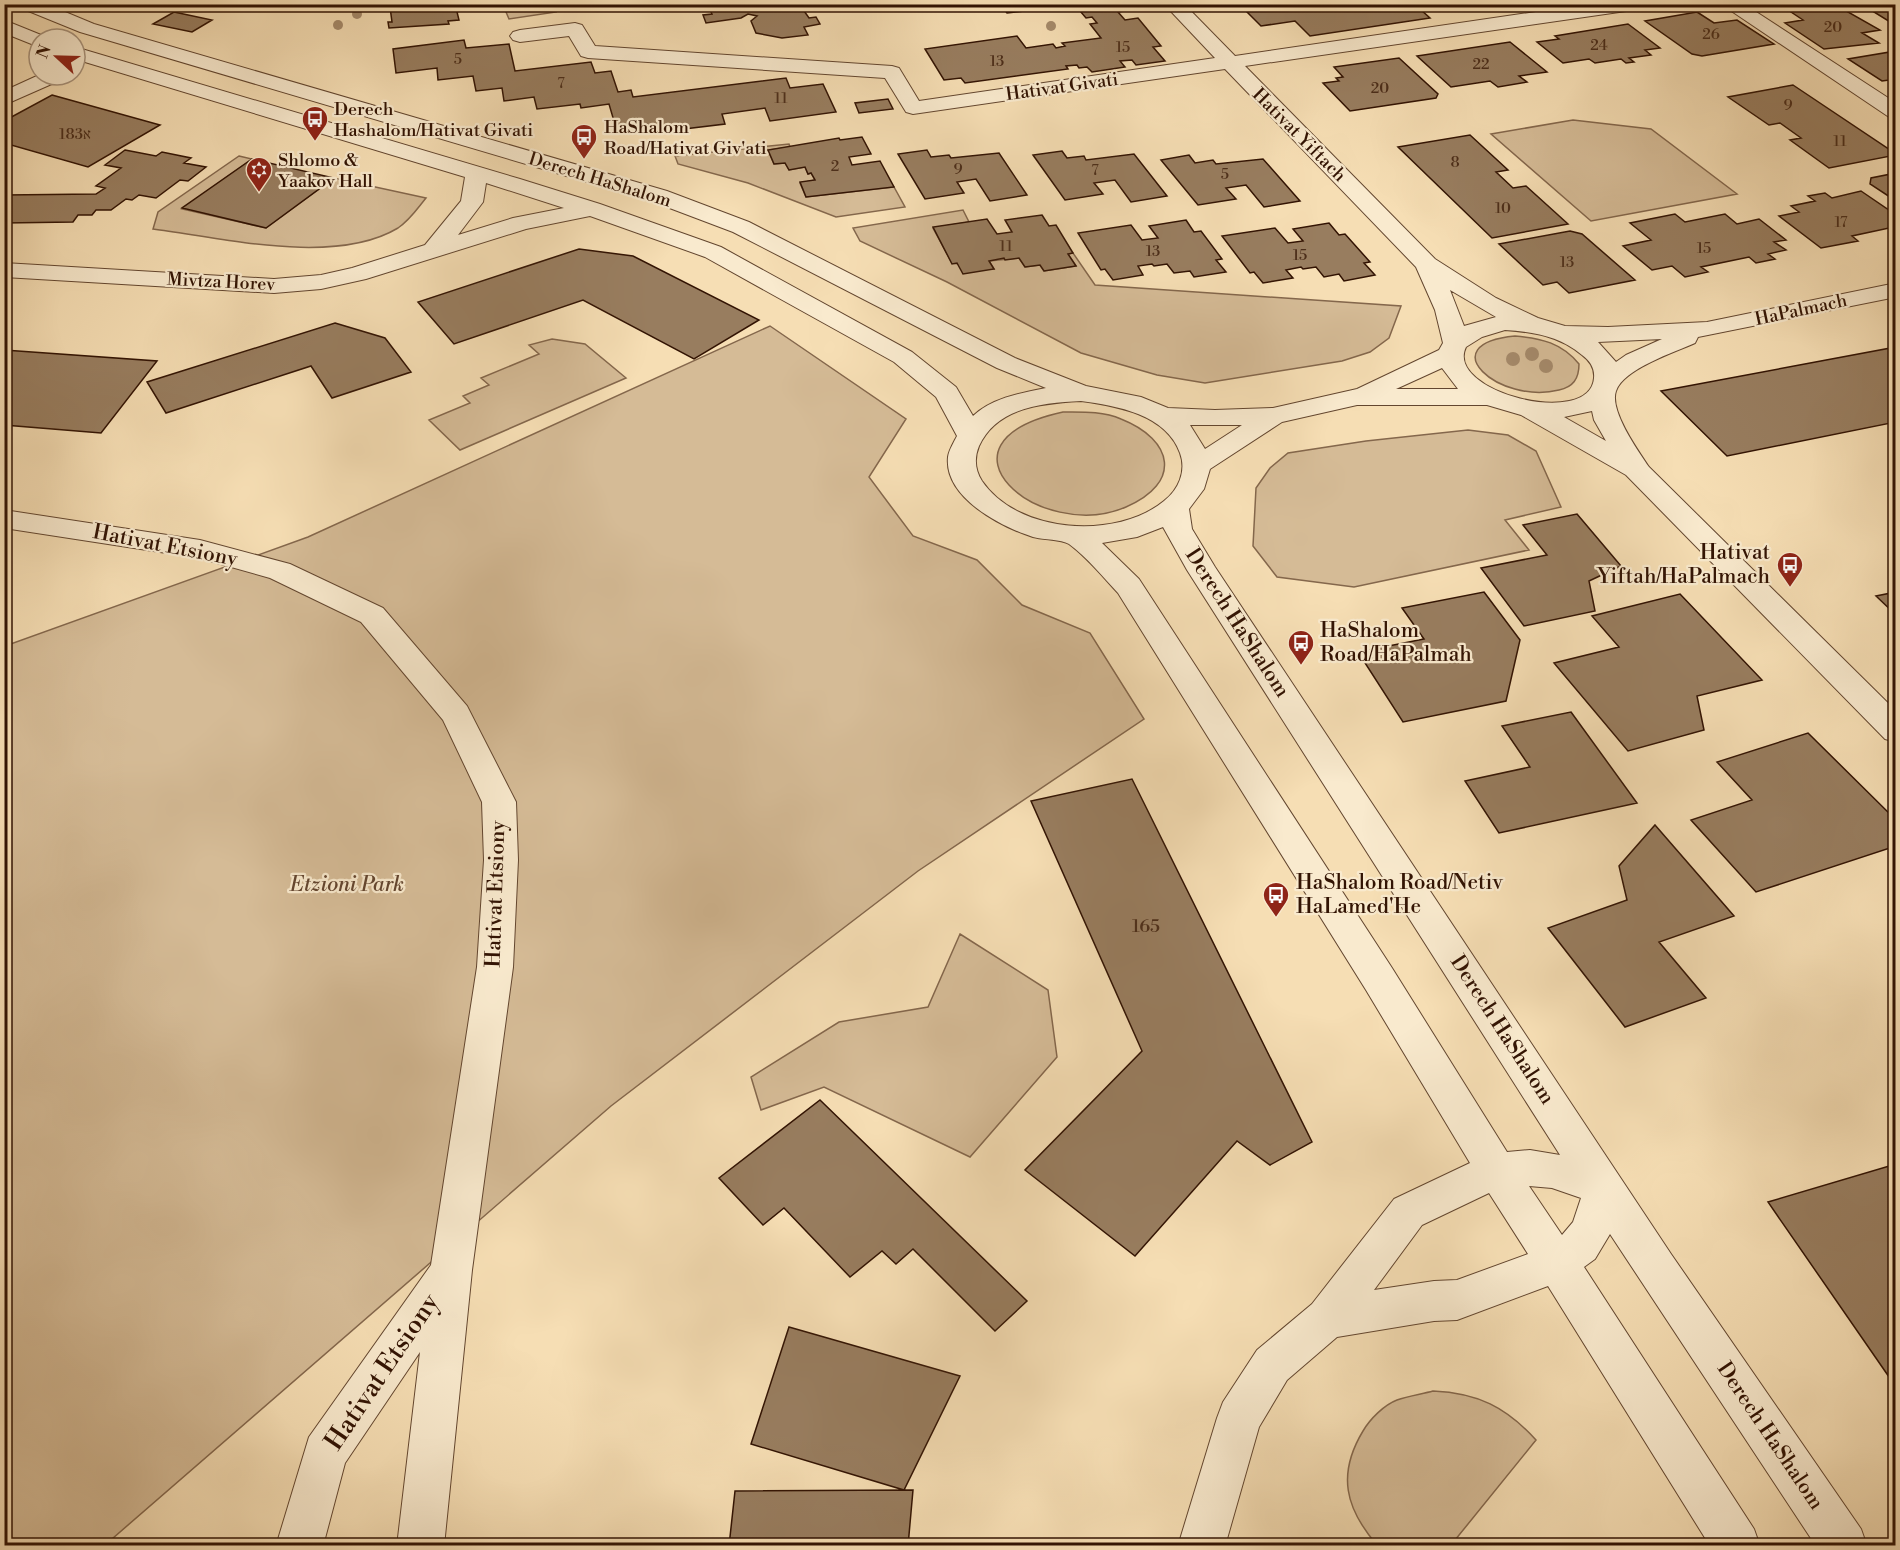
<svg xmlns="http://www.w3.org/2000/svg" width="1900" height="1550" font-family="'Libre Bodoni','Frank Ruhl Libre',serif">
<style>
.green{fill:#d5bb96;stroke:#84674c;stroke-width:1.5}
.building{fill:#987d5f;stroke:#321303;stroke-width:1.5}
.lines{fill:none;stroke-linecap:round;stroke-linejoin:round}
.minor-casing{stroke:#63462f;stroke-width:2}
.minor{fill:#f9eace;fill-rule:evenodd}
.tree{fill:#a58a6b}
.labels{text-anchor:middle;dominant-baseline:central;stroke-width:4.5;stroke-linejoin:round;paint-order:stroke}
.far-number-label{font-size:15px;fill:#4c2e1a}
.far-street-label{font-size:18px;fill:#321303;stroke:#f9eace}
.far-poi-label{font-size:18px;fill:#321303;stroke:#f9eace;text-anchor:start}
.number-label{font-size:18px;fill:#4c2e1a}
.street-label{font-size:21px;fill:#321303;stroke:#f9eace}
.poi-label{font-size:21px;fill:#321303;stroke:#f9eace;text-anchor:start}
.park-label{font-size:21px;font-style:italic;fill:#63452f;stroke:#f9eace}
.near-street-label{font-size:26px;fill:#321303;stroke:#f9eace}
</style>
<rect width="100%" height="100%" fill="#f6deb4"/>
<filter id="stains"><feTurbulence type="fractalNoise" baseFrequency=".00333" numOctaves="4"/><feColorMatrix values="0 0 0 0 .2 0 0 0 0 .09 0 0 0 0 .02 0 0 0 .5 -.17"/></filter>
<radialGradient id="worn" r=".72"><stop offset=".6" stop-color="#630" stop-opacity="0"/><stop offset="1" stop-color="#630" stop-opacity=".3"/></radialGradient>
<path class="green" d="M503,5H552L556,12L509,19Z
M1573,120L1651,129L1737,194L1591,221L1491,134Z
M789,144L790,147L768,150L774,164L785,163L789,170L805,167L808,174L811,173L815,180L800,183L806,197L894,187L905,207L836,217L748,183L678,164L675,156Z
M239,156L252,159L182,209L266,228L334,178L426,198C417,209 410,220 398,228C335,266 222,238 153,229L158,212Z
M963,210L969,222L933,228L952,263L994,269L989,261L1019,258L1025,267L1040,265L1044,271L1076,266L1068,254L1073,253L1095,285L1401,306L1389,338L1370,352L1342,361L1205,383L1157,375L1081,353L947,282L860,241L853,228Z
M770,326L906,419L869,477L913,536L977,560L1022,605L1090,633L1144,719L918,871L611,1106L105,1545L5,1546V646L308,537Z
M1515,336C1541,338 1562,343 1579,364C1579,379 1573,387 1559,390C1499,405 1430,344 1515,336Z
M552,339L585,344L626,378L460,450L429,420L470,403L463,396L489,385L481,378L539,354L529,345Z
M1063,412C1082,412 1103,411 1121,419C1174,440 1182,483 1126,507C1040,544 921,443 1063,412Z
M1468,430L1508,435L1536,451L1561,507L1505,520L1529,550L1354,587L1277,577L1253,546L1256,488L1270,468L1288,453L1366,441Z
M960,934L1048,990L1057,1057L970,1157L824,1087L761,1110L751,1077L839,1022L928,1007Z
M1433,1391C1478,1393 1506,1407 1536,1440L1451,1545H1377C1345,1508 1337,1474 1363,1431C1370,1419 1384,1405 1397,1400C1408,1396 1422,1394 1433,1391Z"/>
<path class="building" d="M491,4V6L461,10L457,12L459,20L448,21L449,24L389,28L388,22H392L390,7L408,4Z
M707,4H809L811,7L802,8L809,18L816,17L820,24L804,27L808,35L782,38L756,33L751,21L757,16L748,14L741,18L706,23L703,15L712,14Z
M1000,4H1126L1131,10L1118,12L1125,20L1138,18L1161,46L1153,47L1165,61L1136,65L1132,60L1120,61L1125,67L1092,72L1087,67L1079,68L1077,65L1066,66L1068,69L965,83L961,78L944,80L925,49L1017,36L1026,48L1053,44L1056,48L1065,46L1062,43L1101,38L1090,24L1097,23L1092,17L1086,18L1075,5L1007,13Z
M1239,4H1300L1304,8L1331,4H1425L1429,8L1420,9L1430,18L1310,36L1295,21L1261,26Z
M1826,4H1834L1880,30L1862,33L1879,43L1824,49L1785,23L1803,20L1788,10Z
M1861,4H1896V25H1895Z
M174,12L212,20L192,32L153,24Z
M1697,12L1714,23L1737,20L1774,44L1702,56L1692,54L1645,21Z
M1628,24L1660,48L1645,50L1651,55L1629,58L1634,62L1626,63L1621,59L1595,63L1589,59L1563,63L1537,42L1559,39L1555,36Z
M464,40L466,48L509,44L515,71L591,62L595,73L611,71L618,92L631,90L633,97L786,78L790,88L823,84L836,112L770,121L765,108L722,114L725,124L651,133L647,124L616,128L609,104L581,108L580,104L537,109L534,97L504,101L502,88L476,91L473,76L438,80L437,68L396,73L393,49Z
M1510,42L1547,72L1519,76L1527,82L1498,87L1490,81L1451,87L1417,56Z
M1896,51V84L1889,80L1882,81L1848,59Z
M1399,58L1438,94L1436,98L1350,111L1323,83L1339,81L1336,78L1343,77L1334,67Z
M1793,85L1896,154V155L1829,168L1790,140L1801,138L1780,123L1769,125L1728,97Z
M52,95L160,125L88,167L4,143V121Z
M888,99L893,109L859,113L855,103Z
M1470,135L1508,170L1496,172L1513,188L1526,186L1568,224L1492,238L1398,147Z
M862,137L871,154L849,157L852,165L880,161L894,187L806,197L800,182L815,180L811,173L808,174L805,167L789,170L785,163L774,164L768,150L839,138L840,140Z
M125,150L156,156L162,152L191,158L184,163L206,167L188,181L180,180L156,198L139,195L132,200L126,199L111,210H96L92,215H78L73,222L4,223V195L96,194L105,188L96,186L121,168L105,165Z
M927,150L931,157L949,155L951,158L999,153L1027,195L990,201L976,179L957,182L964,193L925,199L898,154Z
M1062,151L1067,158L1084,156L1086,160L1134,154L1167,196L1131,202L1115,180L1094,183L1103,194L1065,200L1033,155Z
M1189,155L1195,163L1213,160L1216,164L1263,159L1300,201L1264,207L1246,185L1226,188L1236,199L1198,205L1161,160Z
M252,159L334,178L266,228L182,208Z
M1896,173V201L1870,184L1871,178Z
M1861,191L1896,215V232L1889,228L1852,236L1858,241L1821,248L1779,216L1799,212L1791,206L1815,201L1808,196L1825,193L1832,198Z
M1675,214L1685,222L1725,214L1737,224L1759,219L1786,240L1774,242L1786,250L1768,254L1775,259L1756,263L1749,257L1701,267L1708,272L1685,277L1672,266L1652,270L1623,246L1651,240L1630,223Z
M1042,215L1049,226L1056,225L1073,253L1068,254L1076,266L1044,271L1040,265L1025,267L1019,258L1005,260L1004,258L989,261L994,269L963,274L957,263L952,264L933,227L987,219L997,234L1012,232L1005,220Z
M1186,220L1194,232L1201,231L1222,259L1216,260L1226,272L1194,277L1190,271L1174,273L1167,264L1154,266L1152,264L1138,266L1143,275L1113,280L1105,269L1101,270L1078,233L1131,225L1142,240L1158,238L1149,226Z
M1329,223L1339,235L1345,234L1370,262L1364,263L1375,275L1344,281L1339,274L1324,277L1316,267L1303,269L1301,267L1286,270L1293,278L1263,283L1254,272L1250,273L1222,236L1275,228L1288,243L1303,241L1293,229Z
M1570,231L1582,234L1635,280L1569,293L1557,282L1543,285L1499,244Z
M579,249L633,256L759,320L694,359L583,300L454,344L418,302Z
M335,323L385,338L411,372L332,398L311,366L166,413L147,382Z
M1896,347V422L1727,456L1661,391Z
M4,350L157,361L101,433L4,425Z
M1577,514L1621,566L1589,581L1595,611L1524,626L1481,568L1547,555L1523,525Z
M1484,592L1520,640L1506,701L1403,722L1358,652L1424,639L1402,608Z
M1896,592V615L1876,596Z
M1680,594L1762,680L1697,696L1704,730L1628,751L1554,663L1619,647L1592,616Z
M1571,712L1637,803L1499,833L1465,781L1530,767L1502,726Z
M1808,733L1896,820V846L1756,892L1691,820L1752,800L1717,762Z
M1132,779L1312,1142L1270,1165L1237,1141L1135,1256L1025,1170L1142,1051L1031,801Z
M1655,825L1734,916L1659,942L1706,998L1625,1027L1548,928L1627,900L1619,866Z
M820,1100L1027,1301L995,1331L913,1249L896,1264L882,1251L850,1277L784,1208L763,1225L719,1178Z
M1896,1164V1387L1768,1202Z
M789,1327L960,1376L904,1490L751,1444Z
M913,1490L908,1546H729L735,1491Z"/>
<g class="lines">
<g class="minor-casing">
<path id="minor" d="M19,4H46L94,24L667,191L749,222L1015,358L1086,386L1141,397L1168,408L1215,410L1273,408L1357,389L1439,350L1443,343L1435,310L1416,267L1225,69L913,114L906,112L885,78L588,58L581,56L569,36L520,42L513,40L510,36L513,32L520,30L575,23L582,25L595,46L892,66L899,68L919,101L1215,58L1164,4H1184L1235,56L1590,4H1642L1640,8L1633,10L1245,66L1435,259L1496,298L1538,318L1565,326L1608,327L1707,322L1896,283V297L1698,337L1695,343C1675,352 1623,369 1616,391C1609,410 1638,451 1649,467L1896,711V742L1885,739L1626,475L1521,415L1487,405H1357L1282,422L1210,469L1204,489L1189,509L1192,529L1215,567L1671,1254L1861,1529L1867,1546H1816L1610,1234L1595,1259L1584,1267L1754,1529L1760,1546H1710L1548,1286L1457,1320L1434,1321L1337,1337L1287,1380L1259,1427L1225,1546H1178L1217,1418L1223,1402L1257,1350L1312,1304L1394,1199L1470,1163L1366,990L1118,593C1103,577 1087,557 1069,544C1061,539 1044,540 1033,537C1002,527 944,498 948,457C949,450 954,442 957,436L936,397L894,362L705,257L590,216L526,229L366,279L321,289L274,293L4,277V263L274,279L321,275L352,268L425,245L461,201L465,177L75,59V47L520,179L600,204L721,247L912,352L956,387L973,416C992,398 1021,393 1046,388L997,368L733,232L651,201L80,32L21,8ZM486,183L564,208L513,218L458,235L483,202ZM1450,290L1496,317L1464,326ZM1505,330C1534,332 1559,336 1582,355C1590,361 1595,368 1594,378C1590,429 1444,392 1466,347L1482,337ZM1662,339L1626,355L1616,362L1598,342ZM1442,368L1458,389H1396ZM1081,401C1117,406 1166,414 1180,453C1187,472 1178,490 1164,501C1117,540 1018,534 982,481C975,470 974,458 979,446C997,407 1043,403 1081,401ZM1592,411L1594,420L1606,441L1564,417ZM1190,425H1242L1205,449ZM1163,527L1187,570L1560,1155L1530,1150L1507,1152L1392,968L1139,579L1102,543L1137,537ZM1529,1186L1552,1188L1581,1198L1573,1222L1562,1235ZM1489,1193L1528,1254L1457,1280L1434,1281L1374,1290L1422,1225Z
M1721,4H1744L1896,103V119L1889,117Z
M4,20L46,37L48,39H39V47L4,33Z
M39,75H66L63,79L4,105V91Z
M4,510L200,540L290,564L383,608L467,706L516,802L518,860L513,967L472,1270L444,1546H397L420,1352L345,1463L323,1546H276L309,1437L431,1265L477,967L484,860L482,802L443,720L361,622L270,578L199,558L4,528Z"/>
</g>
<use href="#minor" class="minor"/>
</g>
<g class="tree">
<circle cx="357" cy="14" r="5"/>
<circle cx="338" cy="25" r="5"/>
<circle cx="1051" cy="26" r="5"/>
<circle cx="1532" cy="354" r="7"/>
<circle cx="1513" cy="359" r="7"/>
<circle cx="1546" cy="366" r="7"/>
</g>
<defs>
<g id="bus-pin" transform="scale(1.35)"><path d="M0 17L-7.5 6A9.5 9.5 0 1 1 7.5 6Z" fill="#8f2418" stroke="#f9eace"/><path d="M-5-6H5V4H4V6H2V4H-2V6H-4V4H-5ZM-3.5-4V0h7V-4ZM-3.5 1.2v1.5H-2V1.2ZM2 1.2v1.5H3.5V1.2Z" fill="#fff"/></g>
<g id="synagogue-pin" transform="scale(1.35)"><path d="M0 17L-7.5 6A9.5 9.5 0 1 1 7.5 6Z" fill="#8f2418" stroke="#f9eace"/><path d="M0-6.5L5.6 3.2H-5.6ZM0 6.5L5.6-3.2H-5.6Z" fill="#fff"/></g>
</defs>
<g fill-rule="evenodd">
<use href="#bus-pin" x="315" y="119"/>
<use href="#bus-pin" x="584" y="137"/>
<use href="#synagogue-pin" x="259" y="170"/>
<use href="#bus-pin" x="1790" y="565"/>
<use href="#bus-pin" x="1301" y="643"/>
<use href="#bus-pin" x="1276" y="895"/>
</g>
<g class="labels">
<g class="far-number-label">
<text x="1833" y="27">20</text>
<text x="1711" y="34">26</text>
<text x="1599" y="45">24</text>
<text x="1123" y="47">15</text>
<text x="458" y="59">5</text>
<text x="997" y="61">13</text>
<text x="1481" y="64">22</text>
<text x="561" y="83">7</text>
<text x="1380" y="88">20</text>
<text x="781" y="98">11</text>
<text x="1788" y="105">9</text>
<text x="75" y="134">183א</text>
<text x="1840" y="141">11</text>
<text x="1455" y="162">8</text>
<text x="835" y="166">2</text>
<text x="958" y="169">9</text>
<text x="1095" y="170">7</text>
<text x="1225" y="174">5</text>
<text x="1503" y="208">10</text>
<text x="1841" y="222">17</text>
<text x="1006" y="246">11</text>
<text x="1704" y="248">15</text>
<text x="1153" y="251">13</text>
<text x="1300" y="255">15</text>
<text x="1567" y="262">13</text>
</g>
<g class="far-street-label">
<text transform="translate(1062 87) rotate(-8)">Hativat Givati</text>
<text transform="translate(1299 135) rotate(45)">Hativat Yiftach</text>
<text transform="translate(600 180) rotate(17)">Derech HaShalom</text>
<text transform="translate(221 282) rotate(3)">Mivtza Horev</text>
<text transform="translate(1801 310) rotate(-12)">HaPalmach</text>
</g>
<g class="far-poi-label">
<text x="334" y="109">Derech<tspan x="334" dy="21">Hashalom/Hativat Givati</tspan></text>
<text x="604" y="127">HaShalom<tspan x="604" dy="21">Road/Hativat Giv'ati</tspan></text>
<text x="278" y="160">Shlomo &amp;<tspan x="278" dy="21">Yaakov Hall</tspan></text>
</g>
<g class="number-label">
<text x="1146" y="926">165</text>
</g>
<g class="street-label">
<text transform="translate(165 546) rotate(11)">Hativat Etsiony</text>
<text transform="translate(1237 623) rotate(57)">Derech HaShalom</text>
<text transform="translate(496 894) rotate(-88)">Hativat Etsiony</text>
<text transform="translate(1502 1030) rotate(57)">Derech HaShalom</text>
<text transform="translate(1770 1436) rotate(56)">Derech HaShalom</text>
</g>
<g class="poi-label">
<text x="1770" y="553" text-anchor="end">Hativat<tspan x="1770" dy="24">Yiftah/HaPalmach</tspan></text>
<text x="1320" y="631">HaShalom<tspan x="1320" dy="24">Road/HaPalmah</tspan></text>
<text x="1296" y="883">HaShalom Road/Netiv<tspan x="1296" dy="24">HaLamed'He</tspan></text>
</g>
<g class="park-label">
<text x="347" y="885">Etzioni Park</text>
</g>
<g class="near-street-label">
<text transform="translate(382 1372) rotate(-56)">Hativat Etsiony</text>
</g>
</g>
<rect width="1900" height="1550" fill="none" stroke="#f6deb4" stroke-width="24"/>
<rect x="6" y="6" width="1888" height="1538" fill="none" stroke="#321303" stroke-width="3"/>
<rect x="12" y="12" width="1876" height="1526" fill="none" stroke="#321303" stroke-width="1.5"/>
<g transform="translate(57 57) rotate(292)"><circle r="28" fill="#f9eace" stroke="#a9947d" stroke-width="1.5"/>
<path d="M0-4.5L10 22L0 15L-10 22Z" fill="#8f2418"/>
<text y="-9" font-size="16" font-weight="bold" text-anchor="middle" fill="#321303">N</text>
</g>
<rect width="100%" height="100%" filter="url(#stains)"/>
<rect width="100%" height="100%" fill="url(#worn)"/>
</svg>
